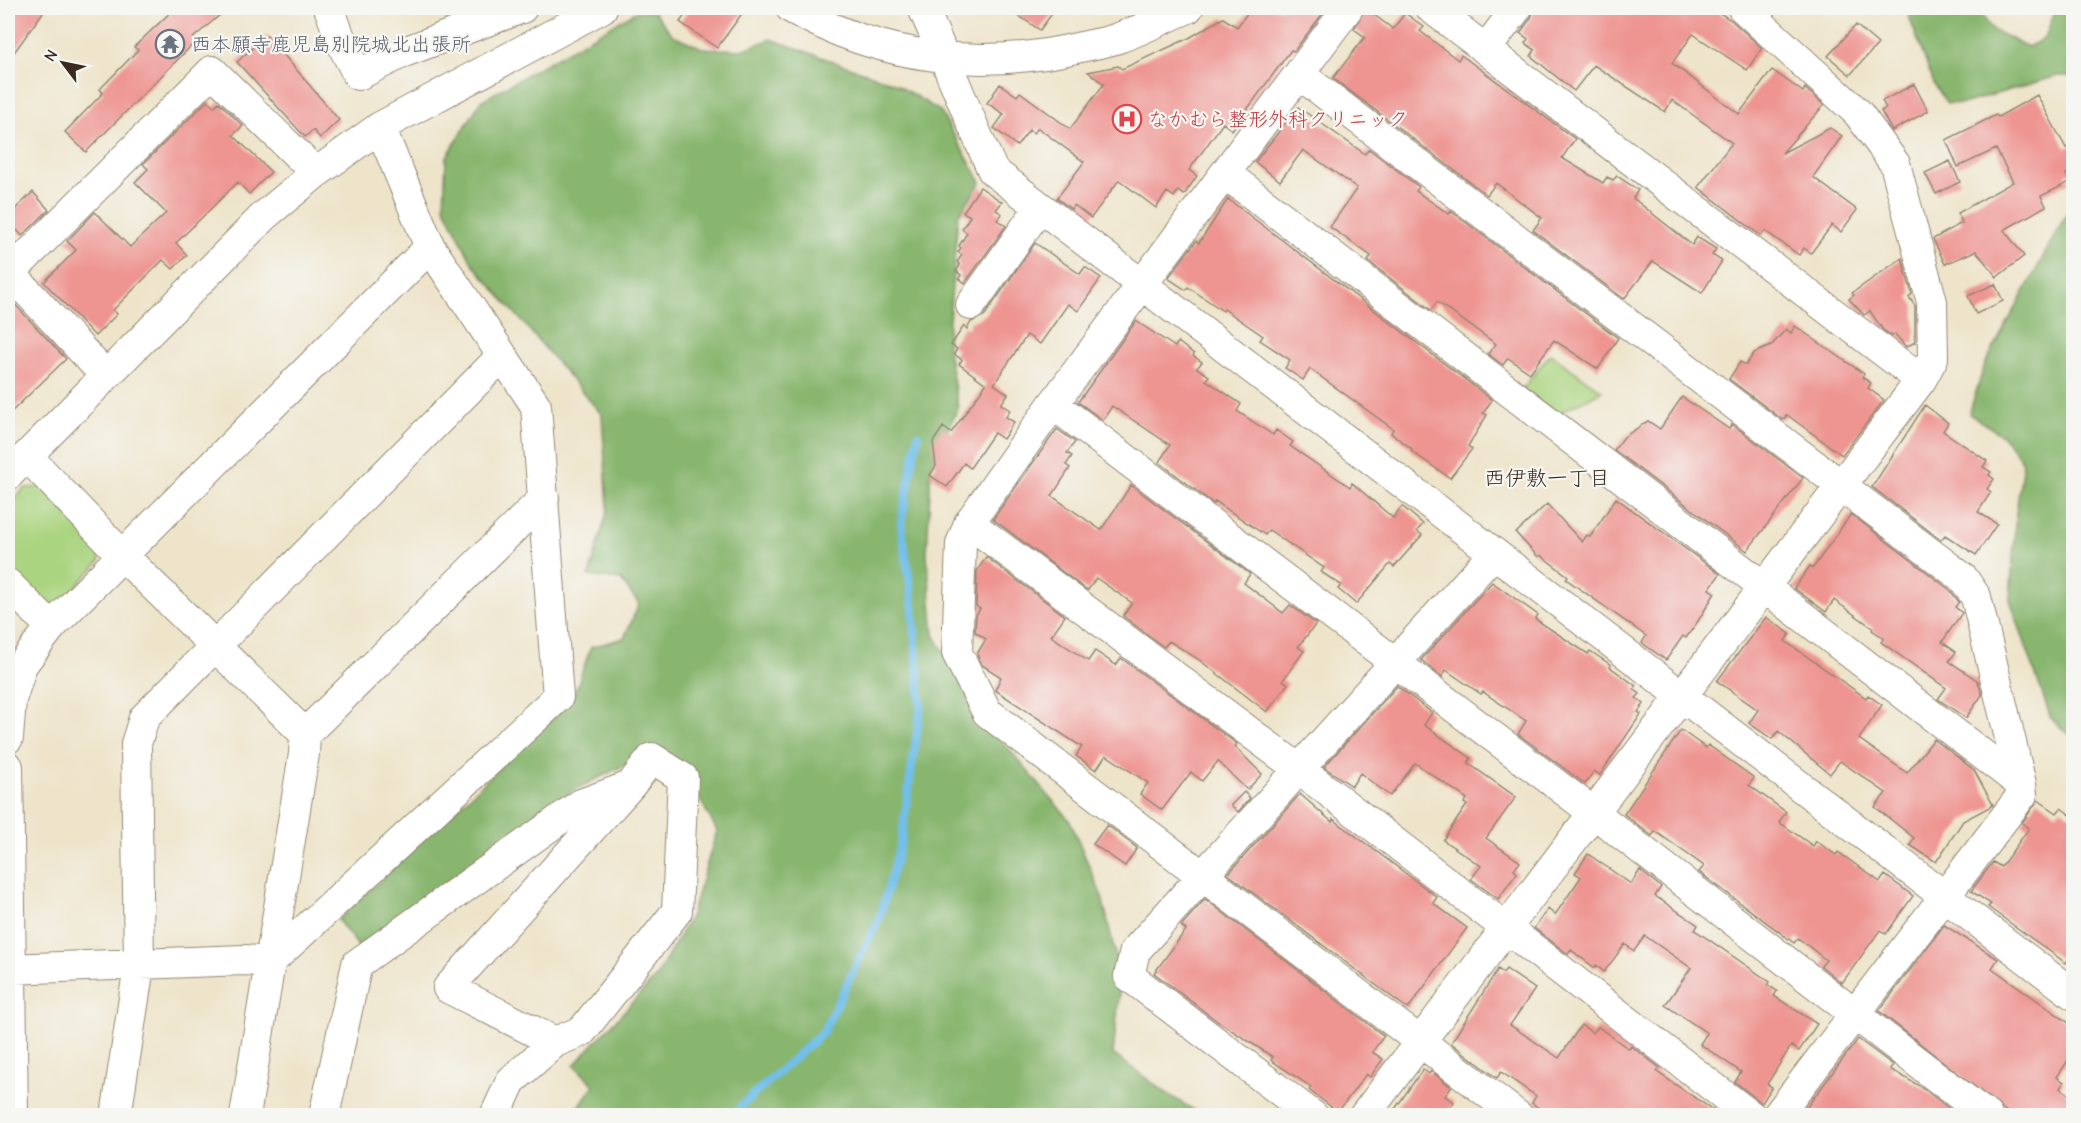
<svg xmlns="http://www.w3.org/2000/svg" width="2081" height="1123" font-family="'Comic Neue','Klee One',sans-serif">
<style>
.green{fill:#abd480;stroke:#737f4f;stroke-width:1.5}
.forest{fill:#88b66e;stroke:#627046;stroke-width:1.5}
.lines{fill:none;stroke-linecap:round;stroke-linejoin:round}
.stream{stroke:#71bfec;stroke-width:8}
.building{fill:#ee9491}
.minor-casing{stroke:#948774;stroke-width:32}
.minor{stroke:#fff;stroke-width:30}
.labels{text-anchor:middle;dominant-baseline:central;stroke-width:4.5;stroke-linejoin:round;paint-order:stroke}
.worship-label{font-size:20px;fill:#5b616d;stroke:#f6f6f2;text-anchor:start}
.health-label{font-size:20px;fill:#be3a42;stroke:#f6f6f2;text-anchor:start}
.neighbourhood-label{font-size:21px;fill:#3b2a1e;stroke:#f6f6f2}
</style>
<rect width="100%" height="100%" fill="#f6f6f2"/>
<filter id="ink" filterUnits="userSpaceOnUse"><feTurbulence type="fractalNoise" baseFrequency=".0167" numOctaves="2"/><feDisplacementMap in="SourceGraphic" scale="12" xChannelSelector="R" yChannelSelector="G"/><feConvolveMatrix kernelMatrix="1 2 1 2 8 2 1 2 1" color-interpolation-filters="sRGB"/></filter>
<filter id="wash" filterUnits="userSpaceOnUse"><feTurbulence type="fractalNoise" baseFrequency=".008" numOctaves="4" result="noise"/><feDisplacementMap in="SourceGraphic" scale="24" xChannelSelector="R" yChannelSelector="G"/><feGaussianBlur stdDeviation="1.35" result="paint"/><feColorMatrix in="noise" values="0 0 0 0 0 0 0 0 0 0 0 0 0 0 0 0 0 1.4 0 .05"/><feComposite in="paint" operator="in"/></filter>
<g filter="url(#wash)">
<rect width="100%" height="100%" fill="#eee4ca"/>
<path class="green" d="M1550,354L1602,391L1557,414L1522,390Z
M42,487L97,546L100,561L59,605L42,607L8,574V506L25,488Z"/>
<path class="forest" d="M1901,8H1977L1992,30L2028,47L2045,38L2056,8H2073V76H2058L1962,104L1947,103L1934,84L1907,11Z
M637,11L654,12L673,35L702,48L742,50L771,39L894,83L940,111L981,182L958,216L947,344L958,408L931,465L927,555L934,635L981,716L1070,821L1102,897L1121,978L1113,1054L1172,1097L1202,1115H573L594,1085L574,1065L656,977L691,915L717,831L682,766L641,757L574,790L358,946L338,920L572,700L591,647L624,638L639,604L621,580L589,576L608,509L602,415L472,263L444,206L446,158L481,101Z
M2073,202V738L2051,719L2010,600L2016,513L2023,462L2002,435L1969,414L1985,364Z"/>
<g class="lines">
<path class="stream" d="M734,1116L742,1105L823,1032L879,919L901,842L921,705L912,597L901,523L918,435"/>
</g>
<g id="blocks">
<path class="building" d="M8,8H46L8,61Z
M175,8H228L193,38L196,41L86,152L65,132L103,93L100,89L138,50L134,47Z
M690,8H746L717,48L680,22Z
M1007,8H1056L1040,30Z
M1251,8H1327L1294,51L1291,50L1232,130L1223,123L1189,170L1197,176L1184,195L1178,191L1174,197L1167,192L1156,208L1119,180L1091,218L1074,205L1071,209L1057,198L1084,162L1038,128L1034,133L1029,130L1017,146L994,128L1004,114L987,103L1000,84L1017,96L1020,92L1070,129L1104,84L1088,72L1118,66L1122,69L1189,38L1223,18L1237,27Z
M1365,8L1393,29L1405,13L1424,27L1420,31L1458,60L1461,55L1575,139L1562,158L1603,183L1607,177L1613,180L1617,176L1638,190L1633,198L1692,245L1697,237L1716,249L1712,255L1722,261L1702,293L1653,261L1624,299L1533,230L1542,218L1496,183L1487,195L1333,78L1365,37L1354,29Z
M1534,8H1712L1731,20L1762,48L1747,70L1693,34L1672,63L1739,114L1772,70L1803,92L1805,88L1824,105L1782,153L1830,128L1842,136L1813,177L1857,210L1841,232L1832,225L1811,253L1804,248L1799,255L1765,231L1761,236L1698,187L1732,143L1672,100L1665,112L1594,65L1574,91L1531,56L1535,50L1525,43L1528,39L1520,33L1531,18Z
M1856,25L1878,44L1850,75L1828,56Z
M267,35L339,120L320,138L313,130L305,137L237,62Z
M1914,84L1928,111L1892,131L1881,111L1886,108L1882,101Z
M2037,95L2066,148L2073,145V171L2066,174L2070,182L2041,196L2046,206L2004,230L2024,256L1997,277L1976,251L1945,264L1933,239L1962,223L1958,213L2013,182L1996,149L1958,167L1946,140L1996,115L1998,117Z
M208,100L214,107L219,102L243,126L233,135L271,172L249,194L238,182L176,243L187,255L173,269L163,260L113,310L117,314L95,336L44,282L76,250L67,241L95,212L130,247L166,213L135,182L148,169L143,164Z
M1298,107L1365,154L1369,149L1419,187L1416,191L1449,214L1451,211L1618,338L1598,369L1554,340L1530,373L1508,358L1503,365L1488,354L1496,344L1437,302L1431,310L1368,261L1371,256L1330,227L1357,188L1303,150L1280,181L1255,162Z
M1950,161L1960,182L1936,194L1925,173Z
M980,187L1002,202L996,210L1002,214L997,220L1006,226L965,283L959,278L961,275L956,271L960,265L957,262L962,255L958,252L961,248L959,246L967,233L962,229L970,216L963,212Z
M33,192L49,210L22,236L8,220V216Z
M1228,199L1492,400L1483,413L1487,415L1468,446L1472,449L1450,478L1411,451L1412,449L1391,433L1393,429L1310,369L1303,380L1285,368L1290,360L1260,340L1263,336L1224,309L1223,311L1188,287L1186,290L1168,278L1196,241L1199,243Z
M1035,243L1080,274L1085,267L1101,278L1078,311L1068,304L1040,344L1027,335L994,384L1008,394L1001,404L1010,410L1006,417L1014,422L1003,439L994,433L970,468L964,463L947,487L930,475L936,466L933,442L943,427L951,433L986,384L959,364L962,360L954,354L957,349L951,345L964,326L967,329L971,322L985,315Z
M1902,258L1912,294L1909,297L1915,306V342L1906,347L1895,334L1892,336L1883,330L1870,311L1864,315L1849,299L1854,295L1852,293Z
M1995,284L2003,301L1976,314L1968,296Z
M8,297L66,359L8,415Z
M1136,321L1175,347L1178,342L1194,354L1193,356L1202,362L1197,368L1209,376L1206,380L1241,404L1237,411L1273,435L1276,430L1293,442L1290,446L1350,487L1352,483L1393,518L1402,506L1423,524L1417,531L1422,535L1394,567L1390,564L1356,604L1338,589L1341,585L1321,572L1324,568L1269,530L1265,535L1215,501L1214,504L1159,462L1170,445L1112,406L1103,420L1078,402Z
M1795,326L1864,374L1862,377L1871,383L1868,388L1884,400L1842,455L1787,415L1783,420L1729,379L1740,362L1746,365L1754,353L1771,346L1786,329L1791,333Z
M1682,397L1729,429L1732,424L1803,478L1747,551L1614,450L1624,437L1648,421L1660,429Z
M1925,405L1948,423L1943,431L1987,461L1983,467L1991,472L1989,475L1994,479L1987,489L1991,492L1978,512L1997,524L1976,555L1945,535L1941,540L1872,487Z
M1057,429L1075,442L1067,453L1072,456L1066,465L1070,468L1052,496L1101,530L1131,485L1250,574L1244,583L1283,613L1290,605L1316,624L1298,647L1304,651L1283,680L1288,684L1267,712L1198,659L1169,641L1164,647L1123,616L1132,603L1096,578L1088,590L1084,588L993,519Z
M1616,498L1720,574L1709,589L1715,593L1698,621L1686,638L1683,636L1666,660L1642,643L1646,636L1566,579L1568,576L1540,555L1538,557L1516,533L1547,504L1582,542L1587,535L1590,537Z
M1851,514L1950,590L1959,602L1955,607L1962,613L1942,642L1956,652L1949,661L1978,681L1982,695L1966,718L1938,699L1946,688L1881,642L1884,638L1872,630L1873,628L1834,600L1826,612L1794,588L1810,566L1813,568Z
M986,557L1065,616L1051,636L1088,661L1095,651L1116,665L1121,658L1237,744L1235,747L1262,774L1247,790L1218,761L1202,781L1191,772L1162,810L1140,794L1148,783L1106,755L1096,770L1076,756L1082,747L995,690L1001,677L982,665L977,654L986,639L975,632L976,615L980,609L976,606L977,571Z
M1492,582L1538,615L1535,619L1588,654L1590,651L1611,665L1610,667L1636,686L1634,689L1640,694L1636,698L1644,704L1638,712L1641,714L1600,775L1594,771L1585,784L1518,734L1526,721L1483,692L1481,694L1446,670L1442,677L1421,660Z
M1766,617L1790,634L1785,641L1866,698L1868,695L1882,705L1859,739L1907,773L1934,739L1974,770L1993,805L1963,821L1936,862L1910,845L1914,838L1875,807L1886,793L1840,761L1830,774L1778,731L1772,739L1749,723L1758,710L1717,681Z
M1397,686L1432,713L1424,725L1471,758L1468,763L1516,797L1486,838L1520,862L1514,870L1517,873L1498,899L1471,879L1481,866L1443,840L1467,805L1464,803L1467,799L1415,763L1390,796L1360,773L1352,786L1324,767Z
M1681,730L1706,748L1708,745L1754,778L1749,785L1786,812L1779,822L1813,846L1816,841L1836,855L1838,852L1880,882L1885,875L1913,896L1886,934L1880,930L1842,983L1821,966L1826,960L1798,938L1794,943L1699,872L1704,866L1655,831L1652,836L1624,814Z
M1244,792L1250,798L1238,812L1231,805Z
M1300,794L1332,822L1333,819L1437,897L1433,903L1467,928L1408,1009L1228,874Z
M2038,800L2057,813L2061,808L2073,817V952L2066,963L1988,907L1991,904L1971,891L1993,862L2001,867L2029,828L2022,823Z
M1107,825L1137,848L1125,866L1093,844Z
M1588,854L1631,884L1640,870L1642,872L1661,887L1655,896L1698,925L1695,930L1770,982L1768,985L1777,991L1774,996L1817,1024L1799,1051L1791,1046L1767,1084L1772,1087L1762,1103L1735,1082L1741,1072L1700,1044L1707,1033L1665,1005L1691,968L1645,936L1634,951L1625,944L1604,972L1596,965L1595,968L1571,950L1568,954L1534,928L1548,909L1555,915L1581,877L1575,873Z
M1205,899L1384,1036L1372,1052L1383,1059L1370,1077L1366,1074L1338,1112L1309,1090L1311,1087L1271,1060L1273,1057L1217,1021L1154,973L1186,930L1181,926Z
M1944,925L1998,959L1992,968L2073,1026V1053L2057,1077L2064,1082L2060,1088L2073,1097V1116H2012L1879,1011Z
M1498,969L1503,973L1506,969L1535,989L1510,1025L1559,1058L1581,1025L1593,1033L1598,1027L1629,1049L1631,1046L1660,1068L1657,1072L1722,1116H1576L1566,1108L1561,1116H1549L1532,1103L1536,1096L1501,1072L1497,1078L1451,1043Z
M1858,1039L1893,1065L1890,1069L1923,1088L1958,1116H1800Z
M1423,1069L1429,1074L1431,1071L1451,1087L1445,1096L1454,1102L1444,1116H1390Z"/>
</g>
</g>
<g filter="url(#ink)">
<use href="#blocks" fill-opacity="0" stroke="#948774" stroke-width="1.5"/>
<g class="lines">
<g class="minor-casing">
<path id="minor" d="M329,8L344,48L358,75L404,52L522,8
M791,8C881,59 981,71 1081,47C1094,44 1109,42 1121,37C1144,29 1166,17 1188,8
M923,8C947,62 968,117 993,171L2074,995
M1348,8L1053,404L969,523L961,544L957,653L987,712L1518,1116
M1743,8L1858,113L1895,164L1932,302L1933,358L1921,380
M1486,49L1517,8
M1299,74L1963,578L1976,597L2021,784L2022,795L1777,1116
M1226,174L2021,784
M10,273L106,376
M8,275L212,71L316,173
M971,305L1040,207
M1053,404L1594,813L1987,1116
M27,456L121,554L305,734L304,754L245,1116
M8,475L264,216L316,173L380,127L602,8
M969,523L1299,769L1751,1116
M8,584L51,627
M305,734L544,498
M8,738L11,700L22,665L51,627L430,247
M8,767L13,1116
M8,969L244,960L270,962L558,697L536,406L430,247L380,127
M116,1116L139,966L136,744L144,718L502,356
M324,1116L357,964L581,804L630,786L652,758L683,778L677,911L582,1031L555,1042L448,988L630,786
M495,1116L511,1081L555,1042
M1313,1116L1129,976L1135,951L1494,553
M1364,1116L1921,380L1431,8"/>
</g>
<use href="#minor" class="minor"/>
</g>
</g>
<defs>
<g id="temple-ring" transform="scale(1.5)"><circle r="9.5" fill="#f6f6f2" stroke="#6b7280" stroke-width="1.5"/><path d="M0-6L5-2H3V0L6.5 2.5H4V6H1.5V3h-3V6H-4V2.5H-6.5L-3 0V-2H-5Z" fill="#6b7280"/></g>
<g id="hospital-ring" transform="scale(1.5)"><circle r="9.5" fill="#f6f6f2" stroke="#e0444e" stroke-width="1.5"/><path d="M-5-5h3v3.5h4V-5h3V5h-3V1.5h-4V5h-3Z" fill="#e0444e"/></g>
</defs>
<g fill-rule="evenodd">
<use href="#temple-ring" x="170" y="44"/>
<use href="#hospital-ring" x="1127" y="119"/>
</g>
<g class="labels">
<g class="worship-label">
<text x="191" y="44">西本願寺鹿児島別院城北出張所</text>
</g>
<g class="health-label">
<text x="1148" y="119">なかむら整形外科クリニック</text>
</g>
<g class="neighbourhood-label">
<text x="1547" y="478">西伊敷一丁目</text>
</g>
</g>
<rect width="2081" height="1123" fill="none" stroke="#f6f6f2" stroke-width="30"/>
<g transform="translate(63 63) rotate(302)" stroke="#f6f6f2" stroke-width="4.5" paint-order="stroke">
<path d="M0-4.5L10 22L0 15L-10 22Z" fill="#3b2a1e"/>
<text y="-9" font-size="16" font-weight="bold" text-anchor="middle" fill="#3b2a1e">N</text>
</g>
</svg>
